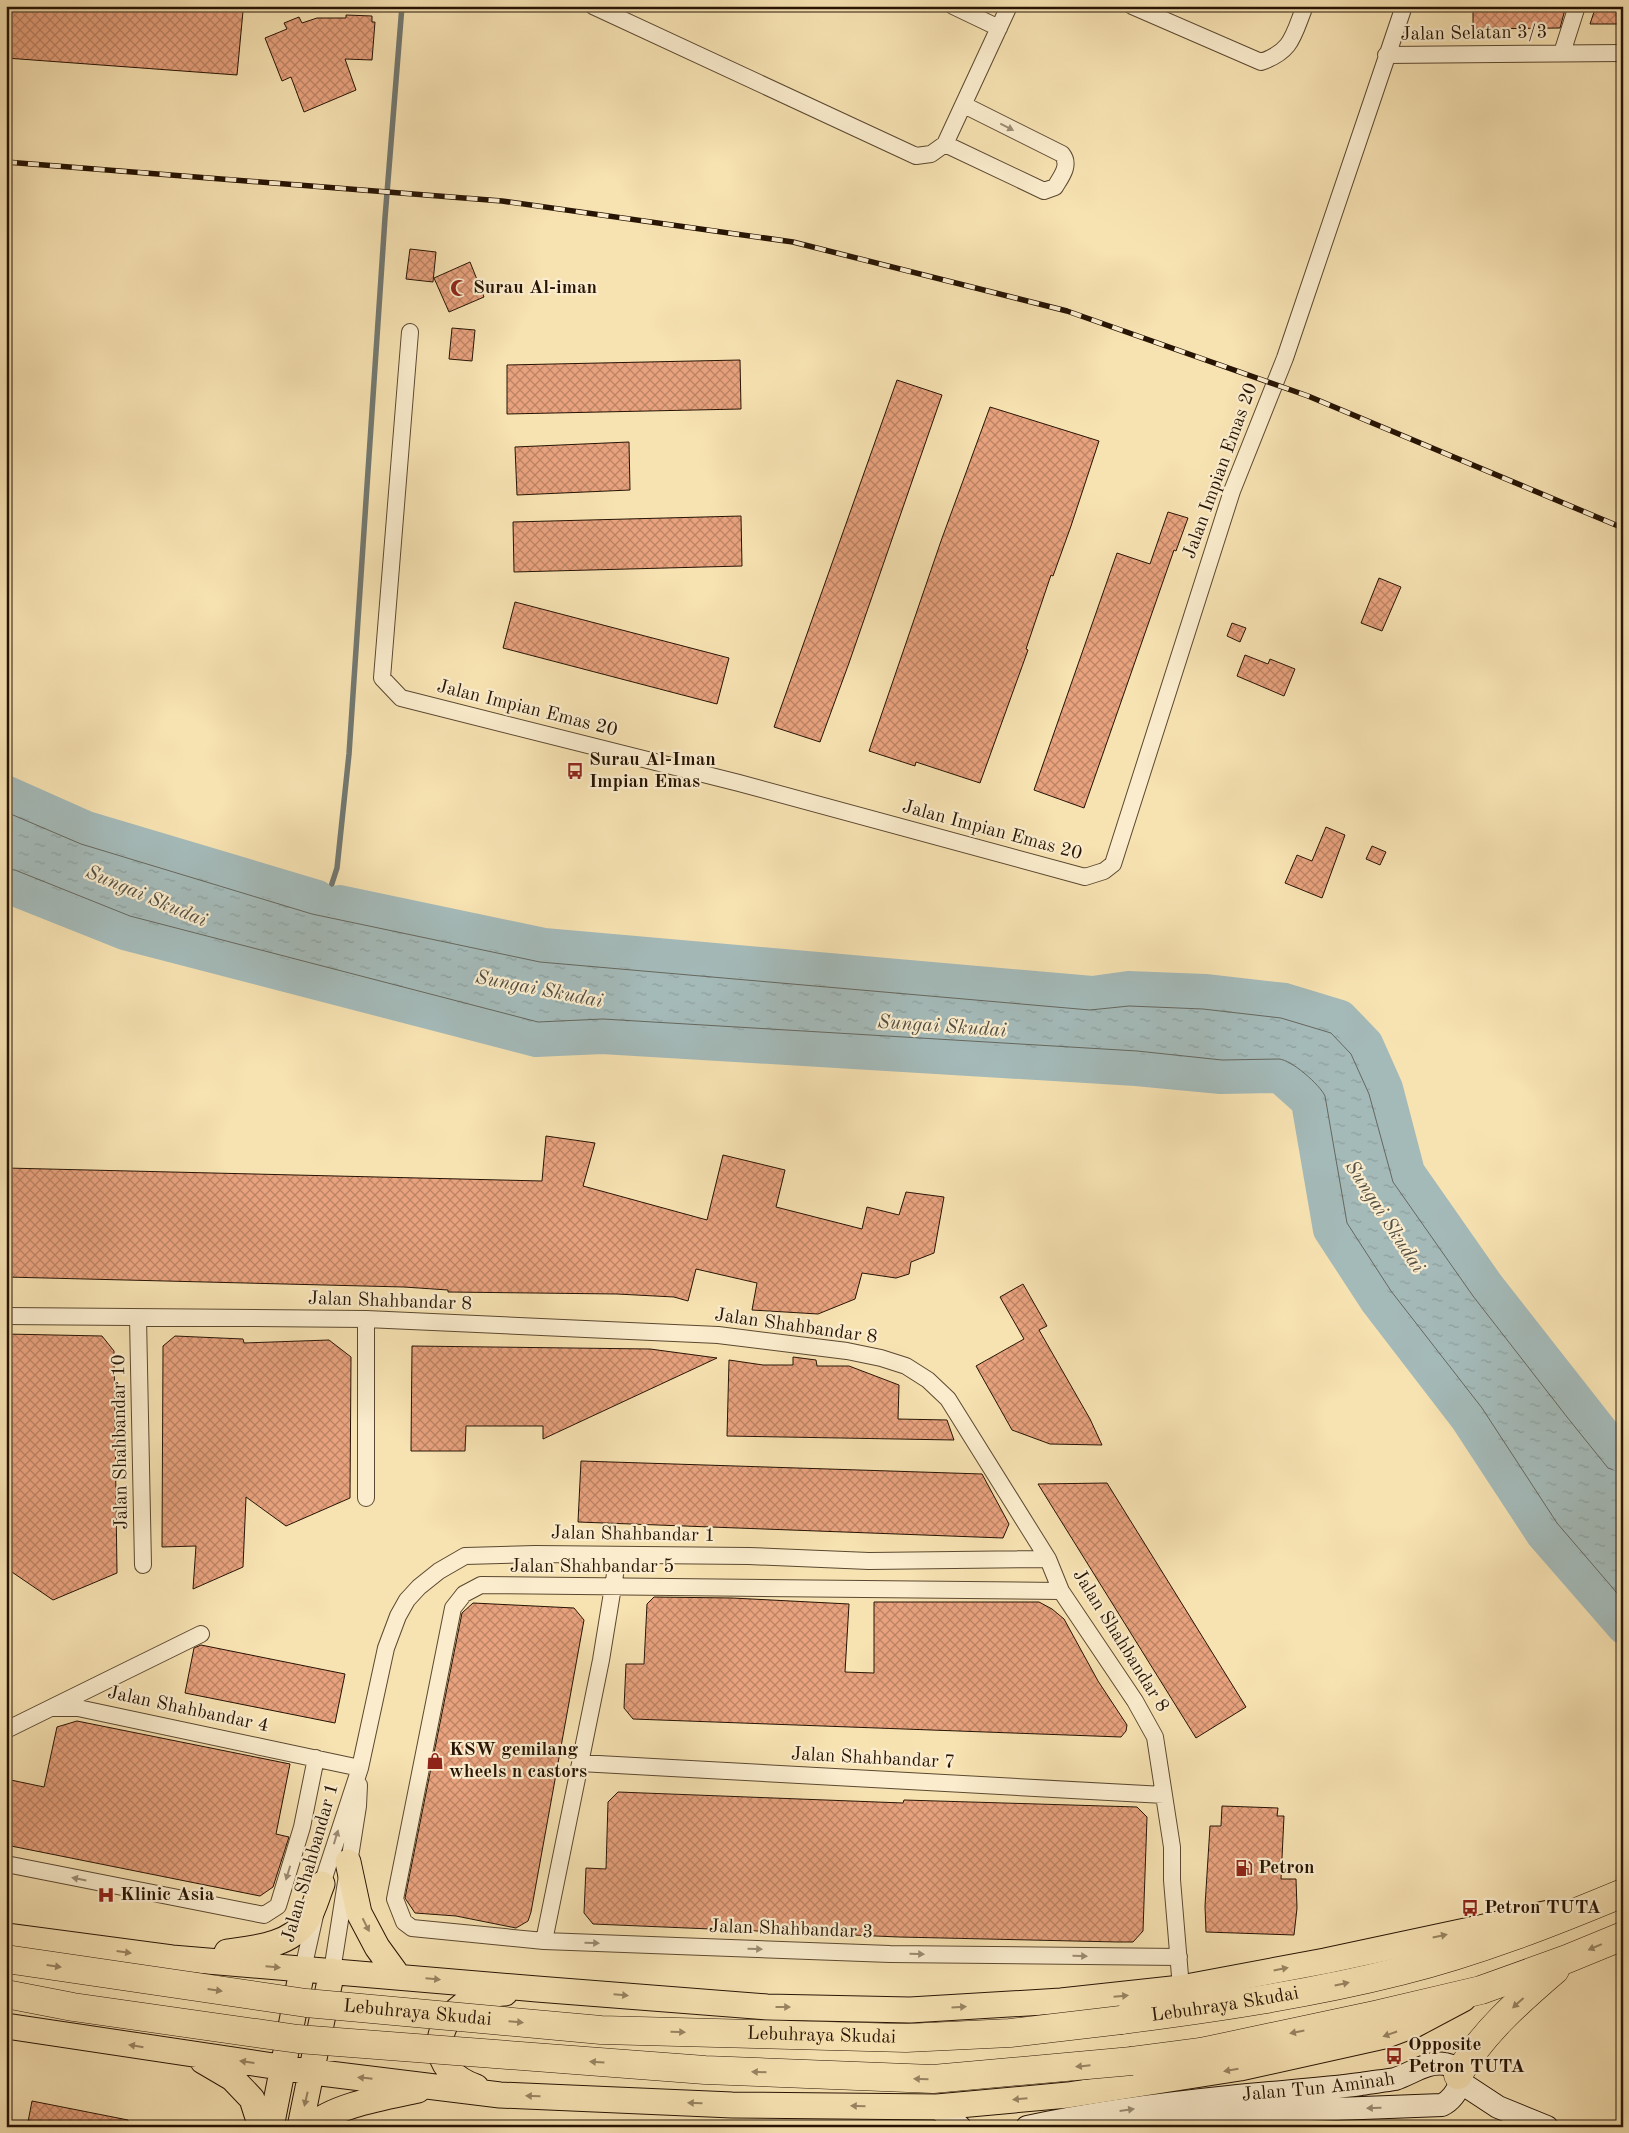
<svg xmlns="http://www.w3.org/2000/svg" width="1629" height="2133" font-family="'Old Standard TT',serif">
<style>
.water{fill:url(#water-ripples);stroke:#727871}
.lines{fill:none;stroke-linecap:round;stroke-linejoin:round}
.shore{stroke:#66675e;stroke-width:1}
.stream{stroke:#727871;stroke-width:5.5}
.river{stroke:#a4bab9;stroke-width:32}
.building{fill:url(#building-cross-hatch);stroke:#271404}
.street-casing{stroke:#5b4830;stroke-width:18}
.secondary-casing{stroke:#271404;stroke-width:24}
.primary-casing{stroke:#271404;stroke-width:27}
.highway-casing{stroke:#271404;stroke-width:29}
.street{stroke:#faeccd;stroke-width:16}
.secondary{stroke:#faeccd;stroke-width:22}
.primary{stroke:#f7e2b2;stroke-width:25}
.highway{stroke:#f7e2b2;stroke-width:28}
.rail-casing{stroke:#271404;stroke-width:5.5}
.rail{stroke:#faeccd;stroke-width:4;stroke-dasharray:11;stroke-linecap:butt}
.highway-bridge-casing{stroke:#271404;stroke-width:29;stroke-linecap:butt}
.highway-bridge{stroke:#f7e2b2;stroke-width:28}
.oneway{fill:#9b8b73}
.oneway2{fill:#998564}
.labels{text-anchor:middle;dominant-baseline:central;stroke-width:4.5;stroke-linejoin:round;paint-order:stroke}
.street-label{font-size:19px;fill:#271404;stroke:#faeccd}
.poi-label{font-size:19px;font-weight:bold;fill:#271404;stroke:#faeccd;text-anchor:start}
.water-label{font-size:20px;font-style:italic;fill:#534e43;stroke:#faeccd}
</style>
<defs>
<pattern id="water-ripples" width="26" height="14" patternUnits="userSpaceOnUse" patternTransform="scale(1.25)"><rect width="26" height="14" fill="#a4bab9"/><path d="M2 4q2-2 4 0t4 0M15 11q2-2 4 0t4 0" fill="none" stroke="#8d9f9d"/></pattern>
<pattern id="building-cross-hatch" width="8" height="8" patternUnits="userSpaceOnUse" patternTransform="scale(1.25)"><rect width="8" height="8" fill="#e8a27e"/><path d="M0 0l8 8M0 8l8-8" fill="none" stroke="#bc8365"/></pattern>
</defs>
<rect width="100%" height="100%" fill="#f7e2b2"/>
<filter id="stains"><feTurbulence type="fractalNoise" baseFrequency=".004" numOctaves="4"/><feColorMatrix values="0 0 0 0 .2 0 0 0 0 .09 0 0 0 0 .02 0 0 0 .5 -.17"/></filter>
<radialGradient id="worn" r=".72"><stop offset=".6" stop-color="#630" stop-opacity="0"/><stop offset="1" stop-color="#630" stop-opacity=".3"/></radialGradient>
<path class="water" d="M6,791L87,827L318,896L544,944L1092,992L1128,987L1205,990L1285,999L1341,1016L1367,1043L1387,1088L1409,1172L1488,1285L1623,1457V1628L1542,1535L1466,1419L1376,1302L1329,1230L1307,1102L1279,1077L1221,1078L1136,1070L602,1038L536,1041L124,934L6,887Z"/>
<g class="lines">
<path class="shore" d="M6,797L86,831L316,901L543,949L1091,997L1129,992L1204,995L1284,1004L1339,1021L1363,1046L1382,1089L1404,1174L1484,1288L1617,1457L1623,1459
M6,803L84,837L314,907L542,955L1091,1003L1129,998L1204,1002L1283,1011L1335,1026L1358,1049L1376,1092L1399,1178L1479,1292L1573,1412L1612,1462L1623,1466
M6,812L81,844L312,914L540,962L1090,1010L1129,1006L1203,1009L1281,1018L1331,1033L1351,1054L1369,1094L1393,1182L1473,1296L1567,1417L1608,1468L1623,1473
M6,869L15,870L130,916L538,1022L603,1019L1137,1051L1222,1060L1279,1059C1292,1060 1320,1085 1325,1096L1347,1223L1391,1291L1482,1408L1557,1523L1623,1600
M6,876L128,924L537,1030L602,1027L1137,1059L1222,1067H1284L1318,1099L1340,1226L1385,1296L1475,1413L1551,1528L1623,1611
M6,883L126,930L537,1036L602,1033L1136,1065L1221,1073H1281L1312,1101L1334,1228L1380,1299L1470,1416L1546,1532L1623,1621"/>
<path class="stream" d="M325,905L337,868L349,754L385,218L402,6"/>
<path class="river" d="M6,791L87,827L318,896
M6,887L124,934L536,1041L602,1038L1136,1070L1221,1078L1279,1077L1307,1102L1329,1230L1376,1302L1466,1419L1542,1535L1623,1628
M339,901L544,944L1092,992L1128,987L1205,990L1285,999L1341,1016L1367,1043L1387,1088L1409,1172L1488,1285L1623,1457"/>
</g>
<path class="building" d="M6,6H183L243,11L237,75L6,58Z
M1473,6H1566L1560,28L1473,29Z
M1596,6H1623V24H1590Z
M346,15L372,16V22H375L372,60L345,59L356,90L304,112L291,77L282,81L265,38L287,29L284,23L299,17L302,23L317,18H346Z
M410,249L436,252L433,282L406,279Z
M470,262L484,297L449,312L434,278Z
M452,328L475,330L472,361L449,359Z
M740,360L741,409L507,414V365Z
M897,380L942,395L849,663L820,742L774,727Z
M990,407L1099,441L1071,526L1053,576L1051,575L1026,649L1028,650L980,783L916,762L915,766L869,751L941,541Z
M629,442L630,490L517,495L515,447Z
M1168,512L1188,518L1176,551L1174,550L1084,808L1034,790L1117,553L1150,564Z
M741,516L742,566L514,572L513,522Z
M1379,578L1401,587L1382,631L1361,623Z
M515,602L729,658L717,704L503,648Z
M1232,623L1246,628L1240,642L1227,636Z
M1245,655L1268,664L1270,659L1295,669L1284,696L1237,676Z
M1326,827L1345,835L1322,898L1285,883L1297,855L1312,861Z
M1372,846L1386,852L1380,865L1366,859Z
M546,1136L595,1143L583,1186L707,1220L723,1155L785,1170L776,1207L862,1229L867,1207L899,1215L906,1192L944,1197L934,1253L911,1262L909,1274L896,1278L862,1273L855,1299L818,1314L752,1310L757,1283L696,1269L688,1301L674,1297L617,1294L448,1292V1290L404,1287L6,1277V1168L542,1181Z
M1023,1284L1047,1326L1039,1330L1090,1419L1102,1445L1050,1444L1012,1430L976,1366L1024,1339L1000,1297Z
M6,1334L102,1336L114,1351L117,1573L53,1600L6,1568Z
M175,1336L243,1339L244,1343L329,1340L351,1357L350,1498L286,1526L246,1497L243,1567L193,1589L196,1546L162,1547L163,1346Z
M412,1346L650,1349L717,1358L543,1439V1426H466L465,1451H411Z
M793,1357L816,1360L817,1366H849L899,1385L898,1419L947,1420L954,1440L727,1436L729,1360L763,1365H793Z
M581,1461L982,1474L1009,1524L1003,1538L578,1522Z
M1107,1483L1246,1707L1196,1738L1038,1484Z
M654,1597L732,1598L849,1604L845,1672L874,1673V1602H1039L1052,1609L1064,1619L1098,1681L1127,1725L1126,1731L1121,1737L633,1719L624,1708L626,1664H644L647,1604Z
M473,1603L574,1608L584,1620L531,1912L528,1921L516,1928L456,1916L415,1913L405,1898L462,1613Z
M201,1645L345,1674L335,1723L185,1693L194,1648Z
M77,1721L290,1764L276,1834L289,1837L273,1887L260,1896L6,1845V1779L44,1787L57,1727Z
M618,1792L903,1803L904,1800L1137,1807L1147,1817L1143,1931L1133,1942H1118L899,1937L593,1924L584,1913L586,1868L606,1869L608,1802Z
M1222,1806L1278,1808L1277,1816H1284L1281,1879H1296L1297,1908L1294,1935L1206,1932L1205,1906L1210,1826H1221Z
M32,2101L128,2120L127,2127H27Z"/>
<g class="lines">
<g class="street-casing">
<path id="street" d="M593,6L916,156L931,154L945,144L1009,6
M953,6L999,28
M1132,6L1261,62C1293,51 1293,35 1305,6
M1562,53L1577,6
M1386,55L1623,53
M945,144L1044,191L1055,187C1061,177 1071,165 1062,154L964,105
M410,332L382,678L401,698L739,783L1085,877L1104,871L1113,864L1232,491L1285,358L1404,6
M6,1316L366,1319L718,1335L847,1351L881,1358L906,1366L928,1380L948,1399L1048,1559L1061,1591L1135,1701L1155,1737L1172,1847V1880L1181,1988
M138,1318L143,1565
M366,1498V1319
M1061,1591L481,1585L464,1594L453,1608L395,1899L404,1922L412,1928L544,1941L890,1954L1179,1957
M52,1708H78L360,1768
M6,1730L201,1634
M580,1763L1164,1795
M6,1864L264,1915L278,1906L302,1827L316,1758
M544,1941L601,1660L618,1556
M303,1969L322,1884L360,1768L386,1648L398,1616L407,1600L419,1587L439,1571L465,1556L535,1554L749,1556L869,1561L1048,1559
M332,1971L358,1806L359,1785"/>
</g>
<g class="secondary-casing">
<g id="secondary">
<path d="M1460,2082L1498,2107L1547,2127"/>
<path d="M937,2107L960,2127"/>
<path id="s1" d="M1027,2127C1093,2113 1161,2104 1229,2097C1273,2092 1317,2090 1361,2084C1372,2082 1384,2081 1395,2079C1411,2074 1427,2061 1445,2064C1470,2069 1459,2097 1442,2105L1231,2113L1127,2127"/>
</g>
</g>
<g class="primary-casing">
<path id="primary" d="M348,1862L359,1913L377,1947L398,1976
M6,1936L172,1958L537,1989L767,2007L910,2010L1061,2001L1181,1988L1325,1961L1554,1912
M227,1952C255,1948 290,1946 307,1920C314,1910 317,1896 322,1884
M6,2026L313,2072L500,2095L732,2105L937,2107L1068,2095L1240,2068L1384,2036L1416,2024L1463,1999
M203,2061L232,2078L252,2099L261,2127
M476,2087C428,2070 429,2024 471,2000C480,1995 494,1994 505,1993
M271,2127L300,1981
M300,2127L332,1971
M310,2127C334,2105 386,2097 418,2090"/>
</g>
<g class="highway-casing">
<g id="highway">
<path id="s2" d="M1121,2020C1215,2008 1310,1994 1401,1971C1477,1952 1551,1923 1623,1893"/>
<path d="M1132,2061L1201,2052L1375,2015L1481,1990L1567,1959L1623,1936"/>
<path d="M1458,2075C1482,2033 1519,2001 1555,1970"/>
</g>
</g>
<use href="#street" class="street"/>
<use href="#secondary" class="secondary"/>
<use href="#primary" class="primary"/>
<use href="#highway" class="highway"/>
<g class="rail-casing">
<path id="rail" d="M6,162L502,201L793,242L1067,311L1308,396L1623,528"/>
</g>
<use href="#rail" class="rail"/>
<g class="highway-bridge-casing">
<g id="highway-bridge">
<path id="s3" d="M6,1959L306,2003L601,2030L906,2038L1010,2033L1121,2020"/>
<path d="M6,1994L73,2007L298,2039L705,2070L933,2079L1132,2061"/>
</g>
</g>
<use href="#highway-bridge" class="highway-bridge"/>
</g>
<defs><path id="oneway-solid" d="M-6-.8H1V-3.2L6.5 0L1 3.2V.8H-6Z" transform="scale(1.25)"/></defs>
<g class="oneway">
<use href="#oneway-solid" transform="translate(1007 127) rotate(27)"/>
<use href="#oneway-solid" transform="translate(336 1837) rotate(-73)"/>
<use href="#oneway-solid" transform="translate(288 1873) rotate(107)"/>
<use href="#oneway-solid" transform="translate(79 1879) rotate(-169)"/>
<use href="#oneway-solid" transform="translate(592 1943) rotate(2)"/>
<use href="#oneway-solid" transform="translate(755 1949) rotate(2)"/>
<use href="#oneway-solid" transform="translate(917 1954) rotate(1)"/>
<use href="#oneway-solid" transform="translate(1080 1956) rotate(1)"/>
<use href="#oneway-solid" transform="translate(1374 2108) rotate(178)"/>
<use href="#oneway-solid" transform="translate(1127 2110) rotate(-8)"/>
</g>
<g class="oneway2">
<use href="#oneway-solid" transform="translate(366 1925) rotate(63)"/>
<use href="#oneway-solid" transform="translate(1440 1936) rotate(-12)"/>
<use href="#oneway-solid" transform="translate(1595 1947) rotate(157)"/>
<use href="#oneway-solid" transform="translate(124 1952) rotate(8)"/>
<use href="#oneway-solid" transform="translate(54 1966) rotate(8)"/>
<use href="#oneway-solid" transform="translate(273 1967) rotate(5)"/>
<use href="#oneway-solid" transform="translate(1281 1969) rotate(-11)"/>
<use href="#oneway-solid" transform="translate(433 1979) rotate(5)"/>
<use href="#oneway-solid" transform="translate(1342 1984) rotate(-12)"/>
<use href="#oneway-solid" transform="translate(215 1990) rotate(8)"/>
<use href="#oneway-solid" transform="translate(621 1995) rotate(5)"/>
<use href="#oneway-solid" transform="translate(1121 1996) rotate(-5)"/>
<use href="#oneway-solid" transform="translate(1518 2003) rotate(138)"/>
<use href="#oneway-solid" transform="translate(783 2007)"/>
<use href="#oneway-solid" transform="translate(959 2007) rotate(-3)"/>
<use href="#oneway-solid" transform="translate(516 2022) rotate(5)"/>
<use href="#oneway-solid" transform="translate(678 2032) rotate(2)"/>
<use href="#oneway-solid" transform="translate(1297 2032) rotate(169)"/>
<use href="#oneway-solid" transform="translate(1390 2034) rotate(161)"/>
<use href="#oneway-solid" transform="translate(136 2046) rotate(-171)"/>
<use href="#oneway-solid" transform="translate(247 2062) rotate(-172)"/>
<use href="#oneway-solid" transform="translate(597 2062) rotate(-176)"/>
<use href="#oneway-solid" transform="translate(1083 2066) rotate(174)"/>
<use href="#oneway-solid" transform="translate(1231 2070) rotate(170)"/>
<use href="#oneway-solid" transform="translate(759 2072) rotate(-178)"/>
<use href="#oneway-solid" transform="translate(365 2078) rotate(-174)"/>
<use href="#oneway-solid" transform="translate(921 2079) rotate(-178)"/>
<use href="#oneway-solid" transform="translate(533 2096) rotate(-178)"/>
<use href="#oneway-solid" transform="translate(306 2099) rotate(103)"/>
<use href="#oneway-solid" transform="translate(1020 2099) rotate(175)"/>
<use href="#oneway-solid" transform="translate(695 2103) rotate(-178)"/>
<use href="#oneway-solid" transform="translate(858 2106) rotate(-179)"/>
</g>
<defs>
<g id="mosque-bare" transform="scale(1.35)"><path d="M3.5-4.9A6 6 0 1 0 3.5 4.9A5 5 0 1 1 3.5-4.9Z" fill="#8f2418" stroke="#faeccd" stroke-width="2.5" paint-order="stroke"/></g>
<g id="bus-bare" transform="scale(1.35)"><path d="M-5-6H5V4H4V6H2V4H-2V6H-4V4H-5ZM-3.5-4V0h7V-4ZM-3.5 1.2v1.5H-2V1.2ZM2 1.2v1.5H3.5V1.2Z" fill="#8f2418" stroke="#faeccd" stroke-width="2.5" paint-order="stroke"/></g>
<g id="shop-bare" transform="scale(1.35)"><path d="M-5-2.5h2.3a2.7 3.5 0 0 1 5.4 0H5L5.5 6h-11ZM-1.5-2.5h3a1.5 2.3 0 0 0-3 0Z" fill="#8f2418" stroke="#faeccd" stroke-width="2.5" paint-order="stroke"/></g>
<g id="fuel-bare" transform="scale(1.35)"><path d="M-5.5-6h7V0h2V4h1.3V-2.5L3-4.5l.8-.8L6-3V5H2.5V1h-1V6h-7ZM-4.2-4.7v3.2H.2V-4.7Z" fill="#8f2418" stroke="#faeccd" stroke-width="2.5" paint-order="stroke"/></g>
<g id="hospital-bare" transform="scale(1.35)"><path d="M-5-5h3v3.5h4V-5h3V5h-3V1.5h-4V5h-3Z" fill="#8f2418" stroke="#faeccd" stroke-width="2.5" paint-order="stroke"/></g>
</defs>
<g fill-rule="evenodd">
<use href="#mosque-bare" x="459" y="288"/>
<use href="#bus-bare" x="575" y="771"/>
<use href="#shop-bare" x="435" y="1761"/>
<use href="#fuel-bare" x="1244" y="1868"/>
<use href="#hospital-bare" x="106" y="1895"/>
<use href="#bus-bare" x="1470" y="1908"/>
<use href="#bus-bare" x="1394" y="2056"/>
</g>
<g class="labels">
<g class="street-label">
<text transform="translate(1474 34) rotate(-1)">Jalan Selatan 3/3</text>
<text transform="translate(1221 471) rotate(-70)">Jalan Impian Emas 20</text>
<text transform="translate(527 709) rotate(14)">Jalan Impian Emas 20</text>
<text transform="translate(992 831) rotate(15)">Jalan Impian Emas 20</text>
<text transform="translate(390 1302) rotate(2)">Jalan Shahbandar 8</text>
<text transform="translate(796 1327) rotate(8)">Jalan Shahbandar 8</text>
<text transform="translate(121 1442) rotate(-91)">Jalan Shahbandar 10</text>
<text transform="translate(633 1535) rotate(1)">Jalan Shahbandar 1</text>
<text x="592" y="1567">Jalan Shahbandar 5</text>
<text transform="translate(1120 1641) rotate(58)">Jalan Shahbandar 8</text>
<text transform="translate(188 1710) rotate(12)">Jalan Shahbandar 4</text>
<text transform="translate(873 1759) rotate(3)">Jalan Shahbandar 7</text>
<text transform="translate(311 1863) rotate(-74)">Jalan Shahbandar 1</text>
<text transform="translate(791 1930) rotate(2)">Jalan Shahbandar 3</text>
<text stroke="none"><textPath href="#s2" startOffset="105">Lebuhraya Skudai</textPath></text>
<text stroke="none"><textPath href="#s3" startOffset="415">Lebuhraya Skudai</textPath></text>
<text stroke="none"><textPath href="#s3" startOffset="820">Lebuhraya Skudai</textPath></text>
<text stroke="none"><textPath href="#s1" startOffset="294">Jalan Tun Aminah</textPath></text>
</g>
<g class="poi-label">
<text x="473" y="288">Surau Al-iman</text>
<text x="589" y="760">Surau Al-Iman<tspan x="589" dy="22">Impian Emas</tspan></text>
<text x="449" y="1750">KSW gemilang<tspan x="449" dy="22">wheels n castors</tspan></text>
<text x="1258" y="1868">Petron</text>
<text x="120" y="1895">Klinic Asia</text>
<text x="1484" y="1908">Petron TUTA</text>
<text x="1408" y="2045">Opposite<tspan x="1408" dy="22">Petron TUTA</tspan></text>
</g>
<g class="water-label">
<text transform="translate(146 897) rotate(23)">Sungai Skudai</text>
<text transform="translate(539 990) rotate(11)">Sungai Skudai</text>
<text transform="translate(942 1027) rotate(4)">Sungai Skudai</text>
<text transform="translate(1384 1217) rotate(57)">Sungai Skudai</text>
</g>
</g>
<rect width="1629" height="2133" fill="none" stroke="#f7e2b2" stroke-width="25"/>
<rect x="8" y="8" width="1614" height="2118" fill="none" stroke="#271404" stroke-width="2.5"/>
<rect x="12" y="12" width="1604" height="2108" fill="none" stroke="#271404"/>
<rect width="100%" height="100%" filter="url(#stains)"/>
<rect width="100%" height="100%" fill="url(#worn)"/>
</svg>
